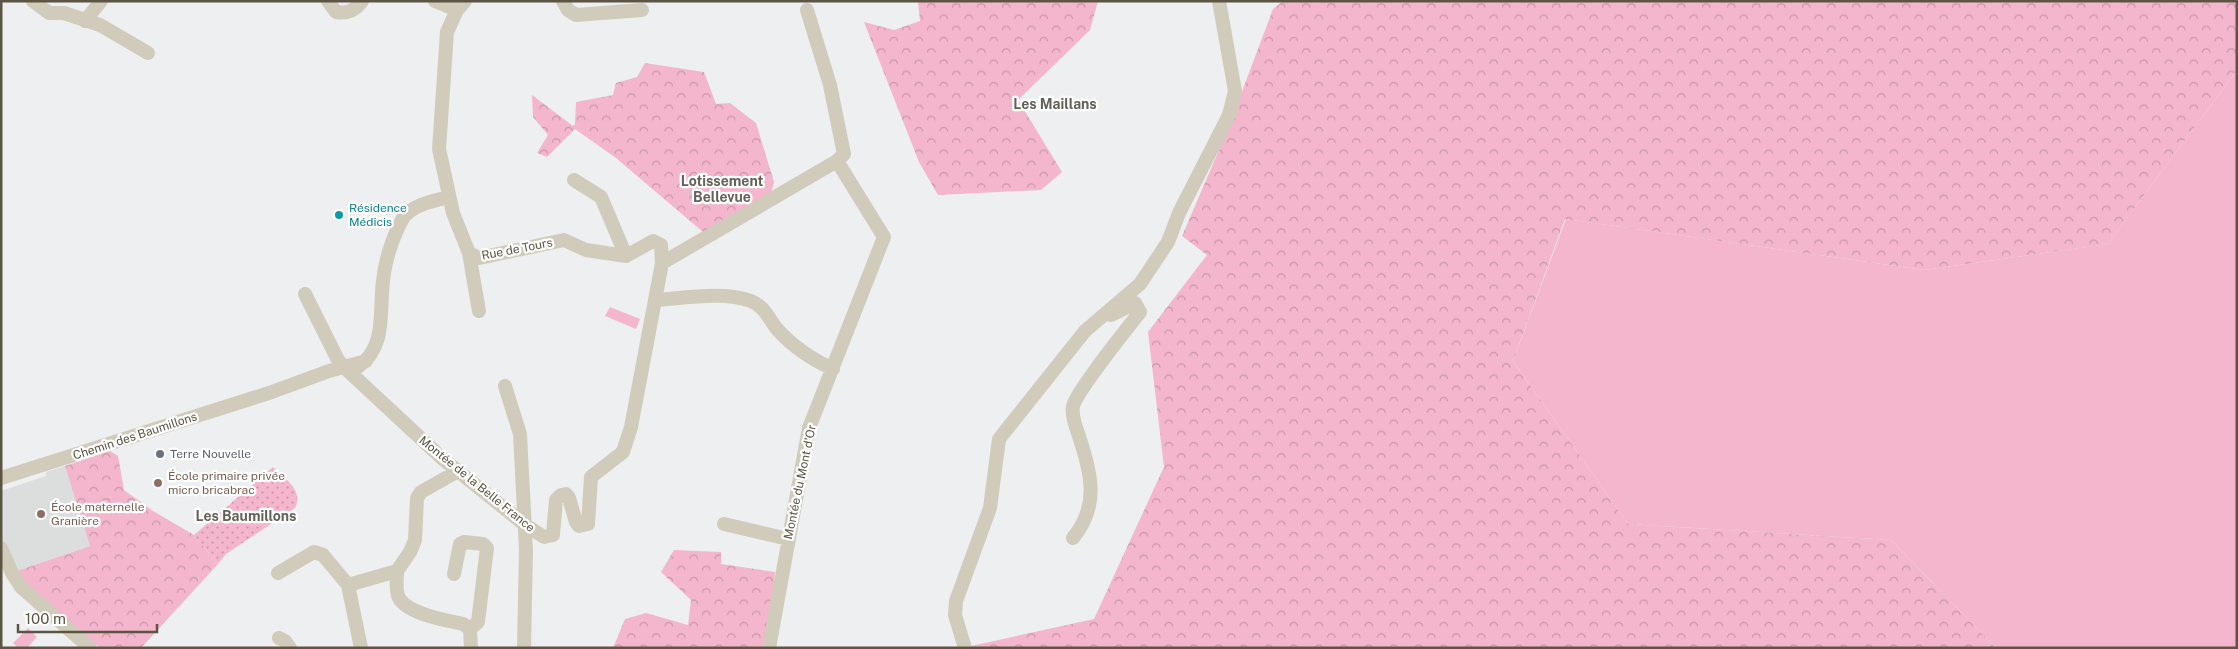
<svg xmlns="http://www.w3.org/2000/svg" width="2238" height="649" font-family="'Public Sans',sans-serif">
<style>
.education{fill:#dcdede}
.grass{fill:#f3b6cc}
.forest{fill:url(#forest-crowns)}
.garden{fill:url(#garden-dots)}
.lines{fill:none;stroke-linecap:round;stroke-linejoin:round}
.minor{stroke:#d1cbbc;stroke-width:14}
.culture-dot{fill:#0f9aa8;stroke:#fff;stroke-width:2}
.worship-dot{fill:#6b7280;stroke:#fff;stroke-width:2}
.education-dot{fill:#8d6e63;stroke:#fff;stroke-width:2}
.labels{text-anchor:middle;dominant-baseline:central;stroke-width:4.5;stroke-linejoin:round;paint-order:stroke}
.culture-label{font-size:12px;fill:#0d838f;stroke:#fff;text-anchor:start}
.street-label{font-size:12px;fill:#5c5544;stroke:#fff}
.worship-label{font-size:12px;fill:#5b616d;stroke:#fff;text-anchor:start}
.education-label{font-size:12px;fill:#785e54;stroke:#fff;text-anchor:start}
.neighbourhood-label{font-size:14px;font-weight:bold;fill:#636159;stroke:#fff}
</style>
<defs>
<pattern id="forest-crowns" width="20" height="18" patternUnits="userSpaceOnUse" patternTransform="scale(1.25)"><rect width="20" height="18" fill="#f3b6cc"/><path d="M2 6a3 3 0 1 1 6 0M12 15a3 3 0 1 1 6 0" fill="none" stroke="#c897a7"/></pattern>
<pattern id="garden-dots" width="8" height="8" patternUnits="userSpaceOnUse" patternTransform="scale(1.25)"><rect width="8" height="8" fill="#f3b6cc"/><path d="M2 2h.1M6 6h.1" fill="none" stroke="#c897a7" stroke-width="1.8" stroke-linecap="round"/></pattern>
</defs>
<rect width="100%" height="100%" fill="#edeff0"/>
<path class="education" d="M65,466L90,546L17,571L1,538V491L46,476V472Z"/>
<path class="grass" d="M2237,70V648H1996L1891,540L1628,524L1513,361L1566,219L1924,270L2108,244Z
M610,307L640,319L636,329L605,316Z
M28,628L37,637L27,648H18L13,643Z"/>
<path class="forest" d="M918,1H1098L1090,30L1018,100L1062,172L1041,190L938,195L919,162L864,22L894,30L920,21Z
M1283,1H2237V70L2108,244L1924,270L1565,219L1513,361L1628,524L1891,540L1996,648H972L971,646L1094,619L1164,467L1148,332L1207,255L1182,236L1226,134L1273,9Z
M645,63L704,72L716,104L730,103L756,123L774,182L771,193L703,232L616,158L575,129L547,157L537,153L548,135L533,117L532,95L573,126L575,124L576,102L613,95L616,83L637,77Z
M110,451L118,456L124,490L153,511L194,535L218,564L141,648H100L23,580L17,571L90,546L65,466Z
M674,550L721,552V564L775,572L772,602L762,648H613L625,619L646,613L688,625L691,600L661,572Z"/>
<path class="garden" d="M273,467C285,479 304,490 295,508L226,554L218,564L194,535Z"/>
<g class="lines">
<path class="minor" d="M33,1L49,13H64L100,25L148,53
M328,1L336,12C347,14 355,11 362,1
M435,1L457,10
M563,1L568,10L576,15L642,10
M85,21L101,1
M574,180L601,197L626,256
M469,253L479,311
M662,263L837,161L844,154L830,85L807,10
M305,294L338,360L344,367L443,459L524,524L544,537L553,535L556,500L561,495L566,494L569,498L576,522L579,526L588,524L591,477L623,452L631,427L662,263L661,245L653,241L626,256L586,250L564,240L479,258L469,253L453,213L439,149L447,32L457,10L465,1
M656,300C684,298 725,291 751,301C764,306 769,319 777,329C793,347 811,359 833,369
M358,367C387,347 379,312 383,281C385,260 393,236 403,218C413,204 434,201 449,197
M505,386L520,434L526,550L524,648
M1,478L269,393L329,371L366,361
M724,524L788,539
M1073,538C1100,505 1091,474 1079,436C1076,428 1071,415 1073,406C1078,389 1127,329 1140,312L1135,303L1111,315
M1,548L12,573L21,587L90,648
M397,571C397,579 395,590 399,598C408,614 446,620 463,624L470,629L471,648
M278,573L314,552L323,555L348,585L361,648
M454,574L460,544L464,542L483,544L487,548L478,622L470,629
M348,585L397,571L410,552L415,540L417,498L421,492L458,471
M279,638L285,641L290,648
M769,648L809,428L884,237L837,161
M965,648L955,615L956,601L990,508L999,439L1085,331L1140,284L1168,242L1179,213L1229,115L1235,91L1219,1"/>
</g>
<circle class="culture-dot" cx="339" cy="215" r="5"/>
<circle class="worship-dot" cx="160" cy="454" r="5"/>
<g class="education-dot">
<circle cx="158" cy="483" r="5"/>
<circle cx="41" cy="514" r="5"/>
</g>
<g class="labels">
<g class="culture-label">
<text x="349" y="208">Résidence<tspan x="349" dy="14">Médicis</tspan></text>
</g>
<g class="street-label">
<text transform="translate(517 249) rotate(-11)">Rue de Tours</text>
<text transform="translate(135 436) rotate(-18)">Chemin des Baumillons</text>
<text transform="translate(800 482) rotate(-78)">Montée du Mont d'Or</text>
<text transform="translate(477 484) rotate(39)">Montée de la Belle France</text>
</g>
<g class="worship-label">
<text x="170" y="454">Terre Nouvelle</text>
</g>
<g class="education-label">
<text x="168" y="476">École primaire privée<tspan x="168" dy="14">micro bricabrac</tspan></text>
<text x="51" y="507">École maternelle<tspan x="51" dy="14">Granière</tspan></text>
</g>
<g class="neighbourhood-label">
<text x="1055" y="104">Les Maillans</text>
<text x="722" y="181">Lotissement<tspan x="722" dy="16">Bellevue</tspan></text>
<text x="246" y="516">Les Baumillons</text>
</g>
</g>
<rect width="2238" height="649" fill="none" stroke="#5c5544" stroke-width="5"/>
<path d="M18 624v8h139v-8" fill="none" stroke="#5c5544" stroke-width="2.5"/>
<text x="25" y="624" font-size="15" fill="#5c5544" stroke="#ffffff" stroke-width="4" paint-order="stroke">100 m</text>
</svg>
